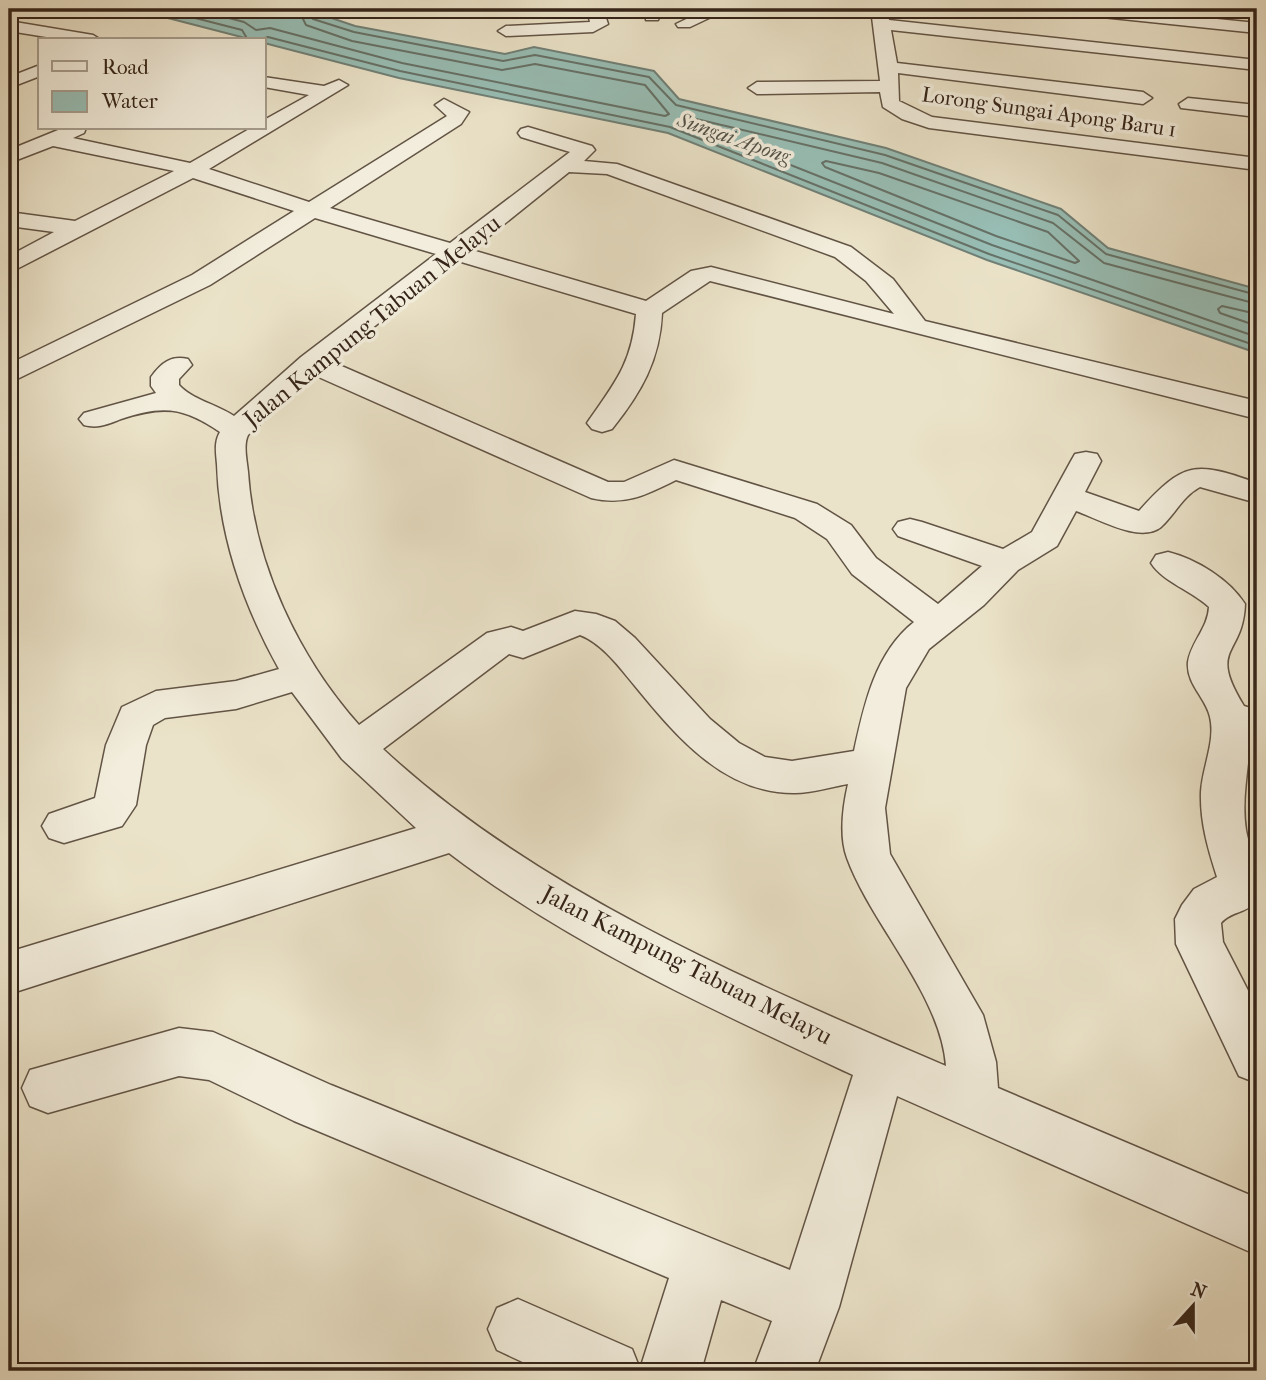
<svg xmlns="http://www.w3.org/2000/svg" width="1266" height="1380" font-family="'IM FELL French Canon',serif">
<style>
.water{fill:#98beb5;stroke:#708077;stroke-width:2}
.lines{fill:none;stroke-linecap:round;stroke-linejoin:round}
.shore{stroke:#667167;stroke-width:2}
.minor-casing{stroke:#625445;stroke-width:3}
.minor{fill:#f2eddc;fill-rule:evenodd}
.labels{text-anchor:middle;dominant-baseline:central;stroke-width:7;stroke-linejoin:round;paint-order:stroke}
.far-street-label{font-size:21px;fill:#352419;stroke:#f2eddc}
.far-water-label{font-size:21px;font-style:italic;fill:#535248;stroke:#f2eddc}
.street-label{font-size:24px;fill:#352419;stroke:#f2eddc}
</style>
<rect width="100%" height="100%" fill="#ebe3c9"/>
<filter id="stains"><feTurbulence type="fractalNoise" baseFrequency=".00286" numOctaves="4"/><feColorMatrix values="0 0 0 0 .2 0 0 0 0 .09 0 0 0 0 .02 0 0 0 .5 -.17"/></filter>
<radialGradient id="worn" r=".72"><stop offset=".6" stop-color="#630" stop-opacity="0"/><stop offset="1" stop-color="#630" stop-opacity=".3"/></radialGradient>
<path class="water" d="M133,9H305L355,26L505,54L534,47L654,71L679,99L886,148L1061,209L1108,248L1257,289V353L987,260L668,133L399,78L264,43V40H253Z"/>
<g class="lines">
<path class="shore" d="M160,9L242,30L248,40
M195,9L244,22L256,30L270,28L402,63L665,116L669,114L645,85L535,64L502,70L352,41L306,25L298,9
M307,9L313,19L354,32L503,61L535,55L649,77L676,105L885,155L1058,215L1106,254L1257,295
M259,40L268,37L400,71L670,127L989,254L1257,346
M826,161L879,173L1048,232L1079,261L1075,263L996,236L825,167L822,163Z
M1257,304L1104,263L1053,223L882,163L692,118L688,121L690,125L992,245L1257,337
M1257,314L1222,306L1218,309L1220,313L1257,326"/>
<g class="minor-casing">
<path id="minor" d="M587,9H603L608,24L593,32L506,36L498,31L506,26L590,22Z
M646,9H662L658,20H646Z
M707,9H728L690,27H678L676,24Z
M871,9H887L889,20L1257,60V70L891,30L897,63L1143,92L1152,98L1143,104L898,73L899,101L932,117L1257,158V170L929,128L902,119L883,107L880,92L757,94L748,88L757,82L880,81Z
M1065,9H1117L1257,23V33L1073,14Z
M9,21L93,35L101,40H65L9,31Z
M40,65V76L9,88V77Z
M264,77L324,86L339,80L348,85L209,169L309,202L447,116L435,105L444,99L469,112L461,124L330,208L450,243L570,152L521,137L518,133L521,129L528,127L592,146L595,150L584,161L617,164L851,247L893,279L925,321L1257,401V419L710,281L662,313C660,360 641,393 612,429L602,432L592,429L587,423C614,384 632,364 636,314L458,261L330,361L608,482H624L674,460L817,504L851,525L876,558L938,604L982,566L898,536L893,529L898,522L910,519L922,522L1003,549L1032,532L1071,461L1075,454L1086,452L1097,454L1101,461L1085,492L1139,511C1184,461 1195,461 1257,483V503L1200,487C1183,496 1175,514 1161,527C1140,544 1097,518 1076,511L1057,546L1018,570L984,605L929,649L906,688L885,808L890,854L983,1015L996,1062L998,1088L1257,1198V1255L897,1096L839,1307L815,1371H753L772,1321L721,1300L701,1371H542L497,1350L488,1329L497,1308L518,1299L632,1349L640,1369L669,1278L294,1121L209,1080L179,1076L48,1113L30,1106L22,1088L30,1070L179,1028L213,1032L331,1085L790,1270L853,1075C715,1011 570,945 449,853L9,994V952L416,828L342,759L292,692L236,709L165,718L153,725L146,745L136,805L122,826L64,843L49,838L42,826L49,814L95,798L106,745L122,707L156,691L236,681L279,669C244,606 219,536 217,464C216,453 214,442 220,432C183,407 163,405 121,419C108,424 98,429 84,425L79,419L84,413L156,393L151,386V377C161,363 171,355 188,359L192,365L179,379V385C193,400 216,404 234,416L301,357L436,254L315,218L210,285L9,383V364L192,275L294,211L193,178L9,273V256L54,232L9,226V212L75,221L174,171L53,146L9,163V150L63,128H86L84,133L73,138L190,163L251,128H264V120L309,95L264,87ZM569,172L607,174L835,257L866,281L894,314L711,267L691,271L646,301L472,250ZM314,375L591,498C625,506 646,495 676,480L795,518L827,539L852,574L914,622C875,653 864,705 854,751L792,761L765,757L739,743L710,719L635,638L615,621L596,614L575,611L523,631L511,627L487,633L359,725C299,658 254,564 248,472C247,461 243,445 248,435ZM580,635C603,644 620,668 635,686C676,736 724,794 795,793C812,793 830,787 848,784C843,806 839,836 847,858C871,924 941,995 946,1066C754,984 536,892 383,749L509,654L523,658Z
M1188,98L1257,105V117L1181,108L1179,104Z
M1168,552C1196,559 1229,579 1245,604C1243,657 1207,646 1244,706L1257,710V740L1250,738C1249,769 1241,798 1246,830C1249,848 1266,888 1253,904C1245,913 1230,912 1221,923L1223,942L1257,1008V1083L1239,1076L1176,944L1175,919L1182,905L1194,889L1217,877C1208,849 1200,822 1201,792C1202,768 1216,741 1210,717C1206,698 1186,684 1188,662C1191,642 1208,628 1209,607C1192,591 1163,582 1151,563L1156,555Z"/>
</g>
<use href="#minor" class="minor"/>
</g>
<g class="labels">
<g class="far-street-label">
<text transform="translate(1049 112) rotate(8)">Lorong Sungai Apong Baru 1</text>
</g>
<g class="far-water-label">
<text transform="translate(734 138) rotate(19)">Sungai Apong</text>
</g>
<g class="street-label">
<text transform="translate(372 321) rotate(-39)">Jalan Kampung Tabuan Melayu</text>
<text transform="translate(687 965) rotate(27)">Jalan Kampung Tabuan Melayu</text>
</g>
</g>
<rect width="1266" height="1380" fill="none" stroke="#ebe3c9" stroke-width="35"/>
<rect x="10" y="10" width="1245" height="1359" fill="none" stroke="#352419" stroke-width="3.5"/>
<rect x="18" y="18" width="1231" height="1345" fill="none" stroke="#352419" stroke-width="2"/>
<rect x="38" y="38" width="228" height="91" fill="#f2eddc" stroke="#a69d8e" stroke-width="2"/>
<rect x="52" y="61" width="35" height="10" fill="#f2eddc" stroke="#a69d8e" stroke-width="2"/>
<text x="102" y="74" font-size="21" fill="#352419">Road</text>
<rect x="52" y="91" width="35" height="21" fill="#98beb5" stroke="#a69d8e" stroke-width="2"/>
<text x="102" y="108" font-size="21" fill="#352419">Water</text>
<g transform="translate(1193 1306) rotate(21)" stroke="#f2eddc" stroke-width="5" paint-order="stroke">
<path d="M0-5L12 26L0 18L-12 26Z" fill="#352419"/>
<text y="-10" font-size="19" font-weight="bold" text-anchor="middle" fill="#352419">N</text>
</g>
<rect width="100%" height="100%" filter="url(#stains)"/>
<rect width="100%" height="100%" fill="url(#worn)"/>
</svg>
